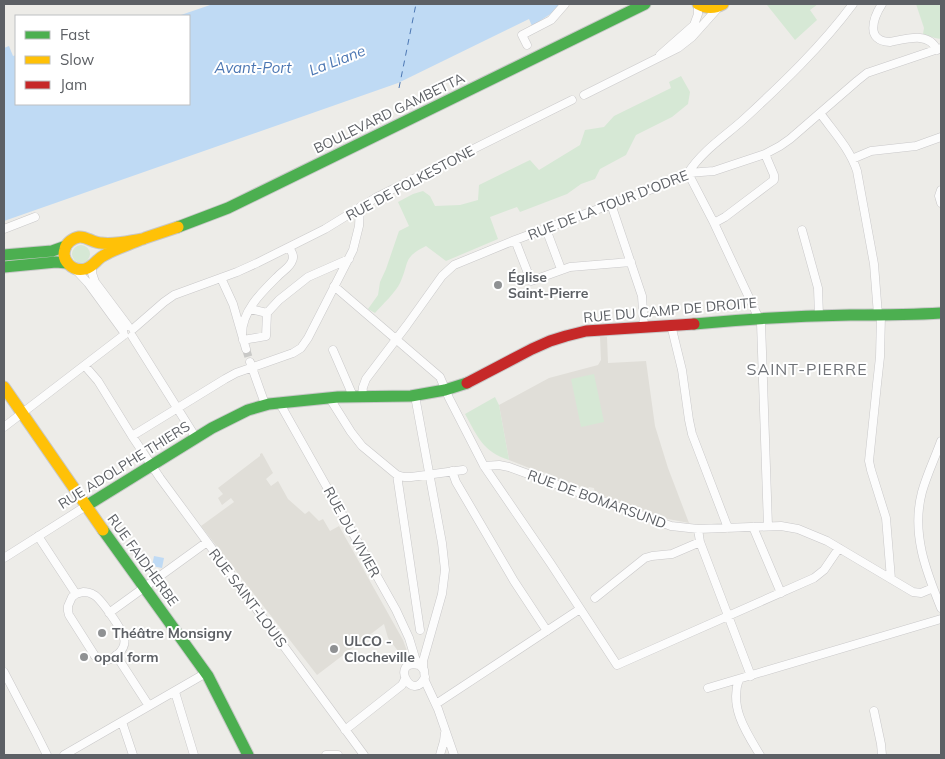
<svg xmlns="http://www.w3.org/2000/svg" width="945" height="759" font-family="Mulish,sans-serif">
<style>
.education{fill:#e0ded8}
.green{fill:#d6e8d5}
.water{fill:#bfdaf4}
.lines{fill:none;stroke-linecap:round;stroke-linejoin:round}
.ferry{stroke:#4c77b3;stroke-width:1;stroke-dasharray:6 5;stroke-linecap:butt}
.street-tunnel{stroke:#c9c9c7;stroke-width:8;stroke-dasharray:8 4;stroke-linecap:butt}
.street-casing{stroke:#c9c8c9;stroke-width:9}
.fast-casing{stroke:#c8c8c8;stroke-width:13}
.slow-casing{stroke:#c8c8c8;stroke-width:13}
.jam-casing{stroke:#c8c8c8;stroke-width:13}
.street{stroke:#fcfcfc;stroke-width:8}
.fast{stroke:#4caf50;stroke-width:11}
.slow{stroke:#ffc107;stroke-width:11}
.jam{stroke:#c62828;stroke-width:11}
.poi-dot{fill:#8f9193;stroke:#fff;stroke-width:2}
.labels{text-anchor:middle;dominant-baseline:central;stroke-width:4;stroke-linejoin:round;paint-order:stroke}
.street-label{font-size:14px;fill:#5d6065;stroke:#fff}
.poi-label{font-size:14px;font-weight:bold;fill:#5d6065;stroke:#fff;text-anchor:start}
.water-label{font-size:15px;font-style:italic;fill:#4c77b3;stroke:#fff}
.quarter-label{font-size:16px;letter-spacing:1px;fill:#6f7277;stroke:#fff}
</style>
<rect width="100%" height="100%" fill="#edece8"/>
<path class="education" d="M600,337H607L608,363L646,361L655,426L668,468L689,523L663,518L595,493L594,488L589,487L587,490L547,475V473L542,472V473L509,460L499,405L549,378L598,365L601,360Z
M262,453L273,473L266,479L271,486L278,481L288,499L305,514L309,511L319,521L323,519L330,531L339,526L403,640L408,654L402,656L388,638L384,624L317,675L201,526L234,502L231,498L222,505L218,498L223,494L218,488L260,456V454Z"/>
<path class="green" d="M768,4H818L810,10L817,20L795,40L767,5Z
M916,4H941V39L935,38L923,34L924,28Z
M681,76L690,92L688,104L672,117L636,135L626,155L600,169L595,179L581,184L567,194L520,212L517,207L490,217L498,239L446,261L426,246C402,258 410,262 400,283C396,292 382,305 375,313L368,309L378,295L380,282L386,269L399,231L409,226L398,202L413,194L423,191L430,196L435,206L460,205L478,200L479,185L530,160L539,170L580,145L585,130L604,127L614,116L671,88L669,82Z
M72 254a9 9 0 1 1 18 0a9 9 0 1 1-18 0Z
M594,374L604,422L581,427L571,379Z
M495,397L499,405L509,460C482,451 478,437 465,414Z"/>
<path class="water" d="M213,4H560L552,13L532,26L529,19L398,83L4,221V48L9,46L13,56L16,55V104H189V16H178Z
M154,556L164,558L162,568L152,566Z"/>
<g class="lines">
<path class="ferry" d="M399,88L416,4"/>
<path class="street-tunnel" d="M246,349L250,362"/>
<g class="street-casing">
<path id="street" d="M882,4C873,18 865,41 890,42C906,39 929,31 937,50
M527,45L522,35L551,20L565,4
M660,55L694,25L698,14V4
M584,95L678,48L692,37L717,9
M820,113C833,131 850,149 857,171L874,264L878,315
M852,159L871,151L916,146L941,137
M688,173L714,223L761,323L768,526
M688,173C702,151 724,137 743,120C782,84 821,47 853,4
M941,190L939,196L941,203
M611,204L642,296L644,327
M360,207L359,226L353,250L308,338L301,348L293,353L236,373L225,379L132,436L160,478L364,755
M714,223L725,217L774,180V175L765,154
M4,229L35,217
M546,229L561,269
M802,230L818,288L819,316
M515,240L531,281L570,267L631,262
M92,266V273L95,282L128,326
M75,269L88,283L123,331L124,335
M221,278L233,304L246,349
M334,286L440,377L449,398L484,466L551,564L617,665L814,578L824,570L839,548
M250,309L267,313L279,300L308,277L349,259
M881,315L880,357L877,384L869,461L871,470L886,518L891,579
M671,325L682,370L689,420L692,434L728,528
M133,329L164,302L174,295L237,272L257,263L325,229L377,197L572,100
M242,334C242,310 263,291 279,275C283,271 290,267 292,261C295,256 291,251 289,247
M132,336L196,438
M243,340L266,336L267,313
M333,350L353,396
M250,362L265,404
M85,366L98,381L132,436
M362,396L363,387L366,379L407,325L442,276L454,265L515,240L655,188L688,173L714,171L765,154L780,146L790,139L857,81L867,73L941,48
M415,396L442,543L445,570L442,594L423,661V669
M329,397L351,432L362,446L397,475L404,477H411L463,470
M279,402L396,610L409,638L416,661L424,670L425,681L438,709L454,755
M4,427L124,335
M941,441C935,458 927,474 922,492C911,533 926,571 941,608
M484,466L499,465L509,467L671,526L698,529L781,526L798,529L827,541L913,592L921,593L933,588
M452,471L456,482L514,581L547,631
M397,475L420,630
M753,527L781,593
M698,529L700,542L751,676
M38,536L76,594
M4,558L86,506
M83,592C87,592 91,593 94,595C101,599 122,629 124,638C127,649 113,662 102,660C99,659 97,658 95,656L69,615L68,611V606L72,597L76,594Z
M595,598L645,558L652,556L672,554L700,542
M109,613L207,542
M116,655L149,706
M419,665C389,658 412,705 425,677
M4,672L36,733L47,755
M739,679C729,707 746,732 760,755
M708,688L941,619
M175,692L194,755
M436,704L580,609
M874,711L881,744L882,755
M122,722L133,755
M345,730L402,685L405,679
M64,755L206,673
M326,755H338
M440,755L444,741L445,733"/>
</g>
<g class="fast-casing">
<path id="fast" d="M178,227L228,208L645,4
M4,255L52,251L66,246
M4,267L56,262L67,263
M694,324C746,319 798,316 850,315C880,315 910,315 941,313
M86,506L212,428L248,410L269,404L338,397L411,396L445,390L467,383
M103,530L208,676L248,755"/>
</g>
<g class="slow-casing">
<path id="slow" d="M698,4C707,9 714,9 723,4
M143,239C129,241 115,245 101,243C93,243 86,236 79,237C73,238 66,243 65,249C61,261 73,272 85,269C93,267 97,259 103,256C113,250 125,246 135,242L145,238L178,227
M4,387L103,530"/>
</g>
<g class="jam-casing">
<path id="jam" d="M467,383L532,349L550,341L566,336L586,331L694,324"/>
</g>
<use href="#street" class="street"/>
<use href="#fast" class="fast"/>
<use href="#slow" class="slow"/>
<use href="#jam" class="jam"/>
</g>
<g class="poi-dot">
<circle cx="498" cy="285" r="5"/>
<circle cx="102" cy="633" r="5"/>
<circle cx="334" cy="649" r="5"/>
<circle cx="84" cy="657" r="5"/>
</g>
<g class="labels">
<g class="street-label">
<text transform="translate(389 113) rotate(-26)">BOULEVARD GAMBETTA</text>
<text transform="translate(410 183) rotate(-28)">RUE DE FOLKESTONE</text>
<text transform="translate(608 205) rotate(-21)">RUE DE LA TOUR D'ODRE</text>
<text transform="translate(670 310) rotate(-5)">RUE DU CAMP DE DROITE</text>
<text transform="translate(124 465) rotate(-32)">RUE ADOLPHE THIERS</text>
<text transform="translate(597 499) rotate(20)">RUE DE BOMARSUND</text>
<text transform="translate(352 532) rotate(61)">RUE DU VIVIER</text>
<text transform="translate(143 560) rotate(54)">RUE FAIDHERBE</text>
<text transform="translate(248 598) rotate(53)">RUE SAINT-LOUIS</text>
</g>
<g class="poi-label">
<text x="508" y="277">Église<tspan x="508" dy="16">Saint-Pierre</tspan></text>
<text x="112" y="633">Théâtre Monsigny</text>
<text x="344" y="641">ULCO -<tspan x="344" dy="16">Clocheville</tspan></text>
<text x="94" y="657">opal form</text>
</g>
<g class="water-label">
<text transform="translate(337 60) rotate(-21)">La Liane</text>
<text x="253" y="67">Avant-Port</text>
</g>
<g class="quarter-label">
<text x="807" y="369">SAINT-PIERRE</text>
</g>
</g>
<rect width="945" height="759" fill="none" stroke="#5d6065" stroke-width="10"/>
<rect x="15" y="15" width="175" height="90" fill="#ffffff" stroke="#bebfc1"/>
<rect x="25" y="31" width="25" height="8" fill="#4caf50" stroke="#bebfc1"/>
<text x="60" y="40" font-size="15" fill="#5d6065">Fast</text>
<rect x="25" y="56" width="25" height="8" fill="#ffc107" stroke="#bebfc1"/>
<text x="60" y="65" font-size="15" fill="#5d6065">Slow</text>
<rect x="25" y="81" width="25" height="8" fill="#c62828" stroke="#bebfc1"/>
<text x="60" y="90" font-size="15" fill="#5d6065">Jam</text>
</svg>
